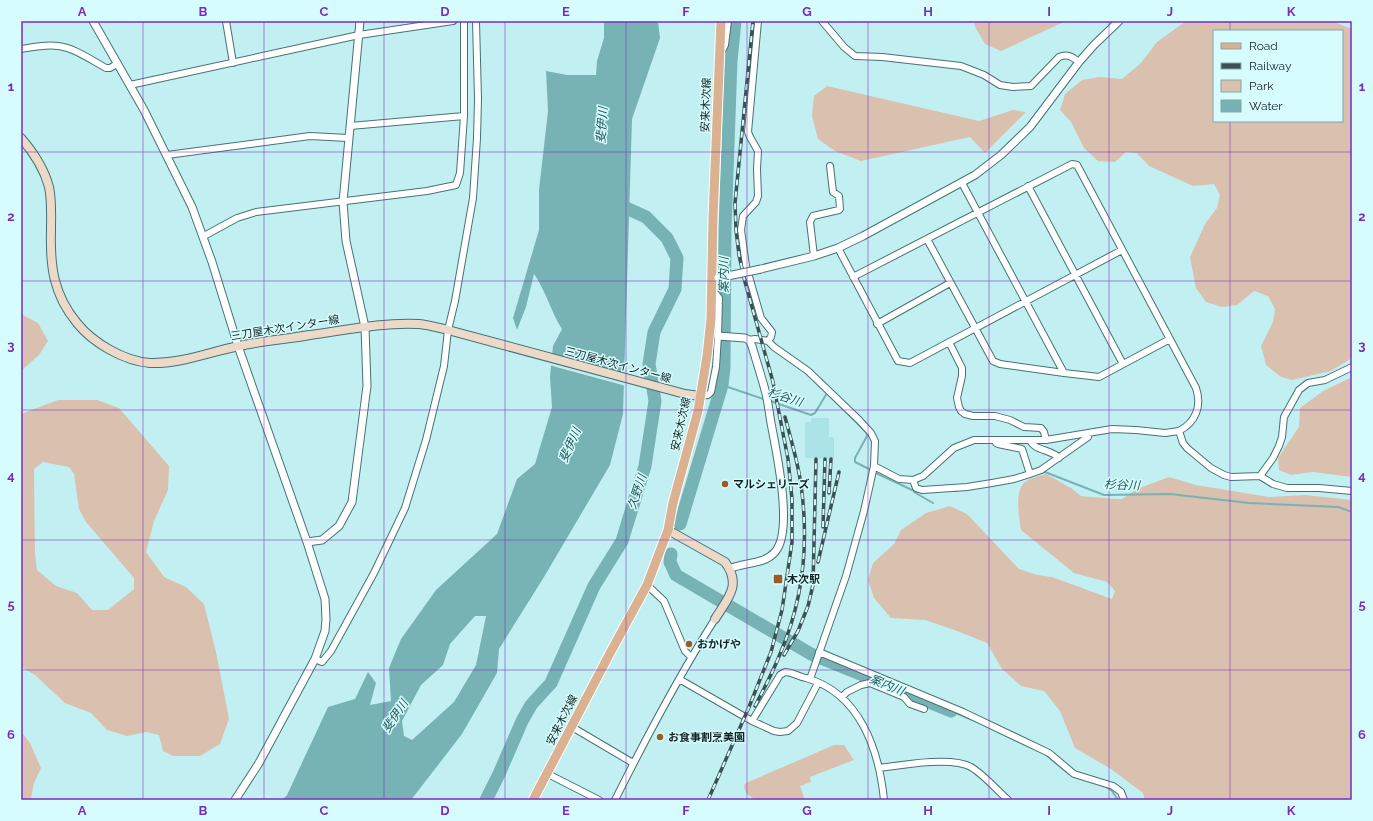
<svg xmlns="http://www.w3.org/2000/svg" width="1373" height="821" font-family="Raleway,'Noto Sans JP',sans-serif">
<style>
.built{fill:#ace3e6}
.green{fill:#dac1af;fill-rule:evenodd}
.water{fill:#77b3b5;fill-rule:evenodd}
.pier{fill:#c2f0f2}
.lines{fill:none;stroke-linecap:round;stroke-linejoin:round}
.stream{stroke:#77b3b5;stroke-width:2}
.river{stroke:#77b3b5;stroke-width:13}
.minor-casing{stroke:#477274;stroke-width:8}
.tertiary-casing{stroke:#477274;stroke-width:9}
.secondary-casing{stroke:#477274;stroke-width:10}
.primary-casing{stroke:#fff;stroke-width:11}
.minor{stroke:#fff;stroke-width:6}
.tertiary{stroke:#fff;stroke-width:7}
.secondary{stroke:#ecd9c8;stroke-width:8}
.primary{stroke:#dab291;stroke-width:9}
.rail-casing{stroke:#3a5253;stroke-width:3.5}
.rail{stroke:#d7fcfd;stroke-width:2;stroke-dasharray:6;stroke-linecap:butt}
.tertiary-bridge-casing{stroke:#477274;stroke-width:9;stroke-linecap:butt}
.tertiary-bridge{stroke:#fff;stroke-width:7}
.grid{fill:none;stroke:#7b2cbf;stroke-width:1;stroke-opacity:0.55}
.poi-dot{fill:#9a5c22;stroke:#d7fcfd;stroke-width:1.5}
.labels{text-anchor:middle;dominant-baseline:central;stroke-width:3;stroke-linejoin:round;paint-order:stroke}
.street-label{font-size:11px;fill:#112324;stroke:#d7fcfd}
.poi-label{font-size:11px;font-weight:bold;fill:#112324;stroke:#d7fcfd;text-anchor:start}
.water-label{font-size:12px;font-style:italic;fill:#23575a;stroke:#d7fcfd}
.neatline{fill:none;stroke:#7b2cbf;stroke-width:1.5}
.grid-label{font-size:13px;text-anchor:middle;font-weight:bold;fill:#7b2cbf}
</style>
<rect width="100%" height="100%" fill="#c2f0f2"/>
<path class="built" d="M811,418H829V437H834V459L805,458V422H811Z"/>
<path class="green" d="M974,21H1066L1001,51L985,44L975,27Z
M1186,21H1332L1352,29V358L1331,371L1292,380L1281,377L1266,365L1261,346L1273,322L1275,309L1268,296L1254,291L1237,305L1222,307L1206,302L1196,288L1190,257L1205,224L1217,208L1220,195L1214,184L1193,186L1149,166L1137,153L1126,152L1115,162L1098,161L1084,148L1071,122L1060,110L1065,94L1082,80L1099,77L1122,79L1141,63L1157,42ZM1214,31H1342V121H1214Z
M827,86L979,121L1013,110L1026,112L985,153L970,137L861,161L835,151L818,139L812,116L814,96Z
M21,314L38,323L48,341L39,355L22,370Z
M1352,377V477L1313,472L1291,475L1279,470L1278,458L1299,427L1300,408L1323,391Z
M58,400H97L119,408L169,466L168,490L154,521L146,552L164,577L186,587L204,604L216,652L229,719L220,744L200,756H173L163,751L159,735L146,732L127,736L107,730L91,713L65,703L35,675L21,667V414ZM43,462L69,467L74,474L79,509L86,522L134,578V589L108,610H92L77,593L56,586L37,570L35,554L34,469Z
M1046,474L1071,488L1081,496L1116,499H1122L1137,489L1169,477L1196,485L1269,497L1306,495L1352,500V800H1145L1143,793L1111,769L1075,748L1060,711L1044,691L1021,686L1002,669L987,643L957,631L925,620L891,618L874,598L868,580L873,563L894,544L901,530L926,513L950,506L967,514L1019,569L1037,575L1052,577L1112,599L1115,591L1107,582L1074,573L1021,530C1019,517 1014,491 1025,482C1030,478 1040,476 1046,474Z
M21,731L30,743L41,768L34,783L31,798L34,800H21Z
M834,745H844L854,760L810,777L811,782L800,786L805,800H757C750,797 745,794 744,786L746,783Z"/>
<path class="water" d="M604,21H658L660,38L632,119L623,414L610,465L544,577L499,649L497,673L462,734L411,800H282L287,795L328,707L355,699L368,672L376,683L370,705L391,701L389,668L401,639L436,590L497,534L517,479L535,464L552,407L550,377L553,346L562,329C551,312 546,291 534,274L526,307L517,330L513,318L539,230V190L548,111L546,71L567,75H596L597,61L604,38ZM475,616H486L476,665L454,702L412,740L404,736L402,721L421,685L443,665L450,644Z"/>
<path class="pier" d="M551,353L626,374V386L549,365Z"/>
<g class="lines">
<path class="stream" d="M722,385L766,400
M770,401L811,415L815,413L827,393L867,433V436L855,458V462L869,469
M876,473L912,490L919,492
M1041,473L1045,472L1104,495L1170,494L1249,503L1338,507L1352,512
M946,491H957
M914,492L933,503
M951,711L977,722
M1045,754L1069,774
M1105,786L1112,791L1118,800"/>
<path class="river" d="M680,524L722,385L724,368L725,228L731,61L735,21
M671,554L670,562L676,575L811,654L951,711
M486,800L499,774L522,721L531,705L551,683L594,586L622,541L645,466L655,401L649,364L654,332L675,289L677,258L667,238L646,217L613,202"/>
<g class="minor-casing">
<path id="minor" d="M226,21L233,63
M758,21L748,132L750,137L758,151L757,169L758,196L756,202L743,216L741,230L746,266L761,318L772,332L771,337L768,341
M822,21L844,47L855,56L882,57L961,66L984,75L1000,85L1013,87L1031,86L1059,57C1068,53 1072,57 1079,62
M21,49C33,47 46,44 58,46C75,48 91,60 106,68H110L117,64
M720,54L725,45L728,21
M130,85L359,35L453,21
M350,126L464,116
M167,155L310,136L348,138
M962,183L1064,373L1099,377L1170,339
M1028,186L1123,364
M204,236L237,218L256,212L427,191L456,185L460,173L464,116V21
M927,239L993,361L1000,364L1064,373
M838,248L898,361L910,363L1122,250
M814,256L810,222L813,216L839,210L840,209L839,196L833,192L830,166
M853,277L1072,164L1077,165L1196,388C1202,406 1196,422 1179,431
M877,324L950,283
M749,340L755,339L768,341L774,347L808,371L859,420L871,433L875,441L874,466L864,511L846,576L810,679
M949,342L962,368V376L957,398L959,407L961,411L965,414L973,416H995L1010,420L1024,427L1041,428L1044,432L1046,440
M700,396L708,395L711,392L716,367L718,336L719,298L716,294H712
M995,440L996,443L998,444L1022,449L1030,474
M1030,440C1034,451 1051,449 1059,458
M874,466L899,479L913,480L923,476L954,448L974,440H1046L1112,429L1136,430L1165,433L1179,431L1183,443L1187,448L1211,468L1224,475L1231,477L1260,476L1273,484L1287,488H1319L1352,491
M1260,476L1273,458L1279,446L1282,437L1284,417L1299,390L1308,383L1325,380L1352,367
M913,480L916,488L922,490L967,487L992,483L1014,479L1030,474L1041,470L1088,437V434
M647,585L664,601L685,651L691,657
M819,652L963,712L1049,753L1074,774L1113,786L1121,792L1124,800
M315,659L322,662L331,651L374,573L405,508L426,440L444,366L448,330L455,301L473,198L477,138L478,99L476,21
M679,679L752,721L774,731L780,732L788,731L797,723L818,683
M842,697L847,692L861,685L870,683L904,697L910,704L924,709
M752,721L780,675L785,672C793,672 799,677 806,678C860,693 879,750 884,800
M572,727L633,763
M880,768C901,765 952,756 971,767C983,774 998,791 1008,800
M548,774L599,800
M615,800C646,738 678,677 715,619"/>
</g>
<g class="tertiary-casing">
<path id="tertiary" d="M93,21L144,110L192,207L212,262L238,346L307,542L325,599L326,619L325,631L315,659L259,763L235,800
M761,269L814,256L838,248L863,236L975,175L1001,155L1030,127L1079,62L1094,45L1119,21
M718,336L745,338L749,340L752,346C756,360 761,375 765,390C768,400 769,412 771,423C776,450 794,531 775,552C764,565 743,562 729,569
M307,542L322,540L339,526L352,502L367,386L365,327L346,241L343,202L360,21"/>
</g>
<g class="secondary-casing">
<path id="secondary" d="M21,138C34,153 44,168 49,187C52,201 51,216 51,230C50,266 53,294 77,323C93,343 124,361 150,363C181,364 209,352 239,346C262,341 287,339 310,335C346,330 383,322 419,324C429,325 439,328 448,330L685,394L700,396
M668,530L725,562C742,585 728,598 715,619"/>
</g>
<g class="primary-casing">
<path id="primary" d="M533,800L609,655L647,585L668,530L673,503L698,411L707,356L711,319L713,218L721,21"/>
</g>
<use href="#minor" class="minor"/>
<use href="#tertiary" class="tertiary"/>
<use href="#secondary" class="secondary"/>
<use href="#primary" class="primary"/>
<g class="rail-casing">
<path id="rail" d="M829,493L831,459
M823,527L825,459
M818,562L839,472
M784,655L798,631L808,606L813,585L816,459
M755,706C764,689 773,672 780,654C803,601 809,542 801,485C798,462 791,440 785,417
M708,800L749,707L771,652L782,610L792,542V499L788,459L773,382L745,282L739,255L736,230L735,203L753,21"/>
</g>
<use href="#rail" class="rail"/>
<g class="tertiary-bridge-casing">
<path id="tertiary-bridge" d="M718,278L761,269"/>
</g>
<use href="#tertiary-bridge" class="tertiary-bridge"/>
</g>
<path class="grid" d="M143,21V800M264,21V800M384,21V800M505,21V800M626,21V800M747,21V800M868,21V800M989,21V800M1109,21V800M1230,21V31M1230,121V800M21,152H1352M21,281H1352M21,410H1352M21,540H1352M21,670H1352"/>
<g class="poi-dot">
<circle cx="725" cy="484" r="4"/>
<rect x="773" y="574" width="10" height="10" rx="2"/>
<circle cx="689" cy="644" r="4"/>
<circle cx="660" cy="737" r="4"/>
</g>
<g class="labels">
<g class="street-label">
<text transform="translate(706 105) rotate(-88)">安来木次線</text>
<text transform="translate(285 328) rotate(-9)">三刀屋木次インター線</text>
<text transform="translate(618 365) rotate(15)">三刀屋木次インター線</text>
<text transform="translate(681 424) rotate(-77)">安来木次線</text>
<text transform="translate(562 720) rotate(-63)">安来木次線</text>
</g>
<g class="poi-label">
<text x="733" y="484">マルシェリーズ</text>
<text x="787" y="579">木次駅</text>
<text x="697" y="644">おかげや</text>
<text x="668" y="737">お食事割烹美園</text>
</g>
<g class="water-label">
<text transform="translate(602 125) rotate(-86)">斐伊川</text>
<text transform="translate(724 275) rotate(-90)">案内川</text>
<text transform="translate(785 397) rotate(18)">杉谷川</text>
<text transform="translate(570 445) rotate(-66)">斐伊川</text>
<text transform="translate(1122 485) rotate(2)">杉谷川</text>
<text transform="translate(637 492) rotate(-72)">久野川</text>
<text transform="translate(887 685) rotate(22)">案内川</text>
<text transform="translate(395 716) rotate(-56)">斐伊川</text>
</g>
</g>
<rect width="1373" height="821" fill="none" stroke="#d7fcfd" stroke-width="44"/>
<rect x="1213" y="30" width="130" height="92" fill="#d7fcfd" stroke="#88a5a6"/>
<rect x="1221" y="43" width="20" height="6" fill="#dab291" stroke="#88a5a6"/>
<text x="1249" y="50" font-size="12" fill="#112324">Road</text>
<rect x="1221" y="63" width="20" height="6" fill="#3a5253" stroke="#88a5a6"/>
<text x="1249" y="70" font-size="12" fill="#112324">Railway</text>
<rect x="1221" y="80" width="20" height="12" fill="#dac1af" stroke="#88a5a6"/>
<text x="1249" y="90" font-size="12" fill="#112324">Park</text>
<rect x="1221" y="100" width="20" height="12" fill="#77b3b5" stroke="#88a5a6"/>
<text x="1249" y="110" font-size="12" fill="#112324">Water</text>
<rect x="22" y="22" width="1329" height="777" class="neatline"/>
<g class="grid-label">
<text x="82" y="16">A</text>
<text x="203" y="16">B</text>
<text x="324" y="16">C</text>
<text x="445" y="16">D</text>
<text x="566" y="16">E</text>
<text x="686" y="16">F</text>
<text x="807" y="16">G</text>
<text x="928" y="16">H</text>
<text x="1049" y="16">I</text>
<text x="1170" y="16">J</text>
<text x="1291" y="16">K</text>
<text x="11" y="91">1</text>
<text x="1362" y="91">1</text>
<text x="11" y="221">2</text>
<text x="1362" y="221">2</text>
<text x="11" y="350">3</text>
<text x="1362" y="350">3</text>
<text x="11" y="480">4</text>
<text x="1362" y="480">4</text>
<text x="11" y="609">5</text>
<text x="1362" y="609">5</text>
<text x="11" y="739">6</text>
<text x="1362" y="739">6</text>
<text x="82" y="815">A</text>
<text x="203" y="815">B</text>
<text x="324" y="815">C</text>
<text x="445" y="815">D</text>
<text x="566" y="815">E</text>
<text x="686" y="815">F</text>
<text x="807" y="815">G</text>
<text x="928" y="815">H</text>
<text x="1049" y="815">I</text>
<text x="1170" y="815">J</text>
<text x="1291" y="815">K</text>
</g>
</svg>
